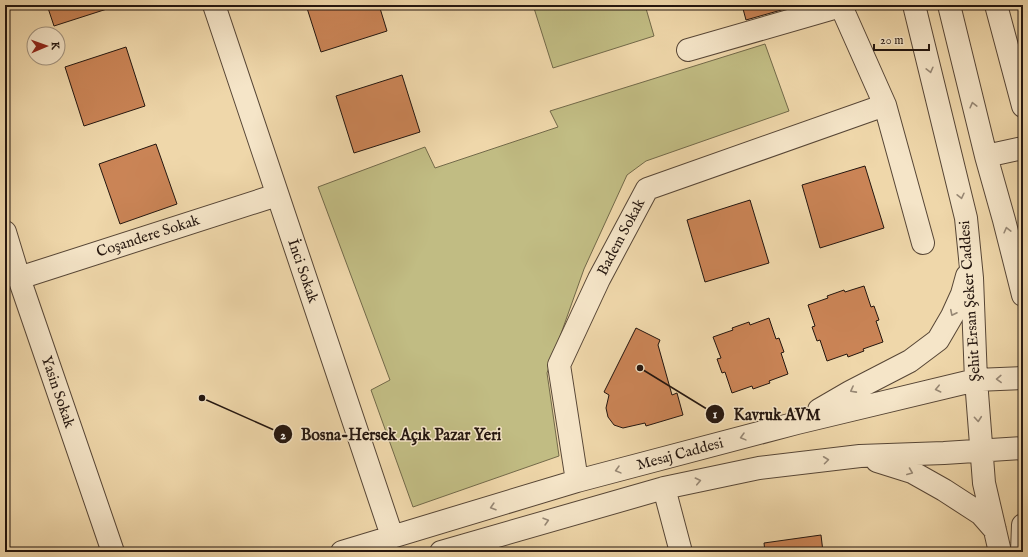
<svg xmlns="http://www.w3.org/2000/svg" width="1028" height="557" font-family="'IM FELL English',serif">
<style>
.green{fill:#c1bc83;stroke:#726949}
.building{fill:#ca8456;stroke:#24160f}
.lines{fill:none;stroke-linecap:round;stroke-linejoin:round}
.minor-casing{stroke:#574636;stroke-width:24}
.minor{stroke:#f5e5c8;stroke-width:22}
.oneway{stroke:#978875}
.labels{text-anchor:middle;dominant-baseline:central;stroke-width:3;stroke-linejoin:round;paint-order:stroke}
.street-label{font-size:15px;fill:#24160f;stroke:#f5e5c8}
.leader{fill:none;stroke:#24160f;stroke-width:1.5}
.callout-dot{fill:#24160f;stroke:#f5e5c8;stroke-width:1.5}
.mark-label{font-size:12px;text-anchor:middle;font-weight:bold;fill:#fff}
.callout-label{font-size:16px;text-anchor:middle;font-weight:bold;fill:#24160f;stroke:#f5e5c8;stroke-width:3;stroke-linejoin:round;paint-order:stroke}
</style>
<rect width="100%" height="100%" fill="#efd7aa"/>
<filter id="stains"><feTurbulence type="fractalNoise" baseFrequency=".005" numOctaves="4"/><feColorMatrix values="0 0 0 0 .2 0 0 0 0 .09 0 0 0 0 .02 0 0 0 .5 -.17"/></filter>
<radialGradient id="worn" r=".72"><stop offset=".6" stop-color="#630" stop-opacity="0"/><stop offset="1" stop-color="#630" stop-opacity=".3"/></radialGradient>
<path class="green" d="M533,5H645L654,36L553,68Z
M765,44L789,111L646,161L627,175L584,269L547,373L559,456L413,507L371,390L390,380L318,187L425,147L435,168L558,127L550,111Z"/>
<path class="building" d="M47,5H110V8L54,26Z
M306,5H379L387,31L321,52Z
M742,5H799L746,20Z
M126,47L145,106L84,126L65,67Z
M402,75L420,132L354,153L336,96Z
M156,144L177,204L120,224L99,164Z
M865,166L884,228L820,248L802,185Z
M750,200L769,263L705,282L687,220Z
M864,286L871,307L874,306L879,320L876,321L883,342L863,349L864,351L848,357L847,354L827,361L820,340L817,341L812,327L815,326L808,305L828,298L827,296L844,290L845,292Z
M769,318L776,339L779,338L784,352L781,353L788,374L769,381L770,383L753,389L752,386L732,393L725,372L722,373L717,359L721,358L713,337L733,330L732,328L749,322L750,325Z
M636,328L660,340L658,345L672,395L677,393L683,415L646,426L645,423L623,428L614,425L608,417L606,408L609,395L604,392Z
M821,535L823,552H765L764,543Z"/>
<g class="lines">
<g class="minor-casing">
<path id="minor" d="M214,5L392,536
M845,5L841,6L885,105L923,243
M914,5L966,218L972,278L976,380L984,483L1000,552
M949,5L986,156L1004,220L1023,295
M996,5L1023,106
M688,50L841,6
M986,156L1023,148
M5,232L19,278L113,552
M19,278L277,195
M819,410L850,392L910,361L938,340L952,316L962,294L967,276
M877,461L912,472L944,490L981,514L995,530
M577,481L559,365L599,279L647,189L885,105
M664,488L681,552
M342,552L577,481L797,423L976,380L1023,378
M441,552L664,488L759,468L860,456L944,453L1023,448
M1022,552L1023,525"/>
</g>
<use href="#minor" class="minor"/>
</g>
<defs><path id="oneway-chevron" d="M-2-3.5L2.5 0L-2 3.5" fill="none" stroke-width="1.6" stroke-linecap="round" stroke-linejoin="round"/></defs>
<g class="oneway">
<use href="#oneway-chevron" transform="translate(930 70) rotate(76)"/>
<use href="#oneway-chevron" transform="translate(973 105) rotate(-104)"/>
<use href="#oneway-chevron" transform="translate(961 196) rotate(77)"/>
<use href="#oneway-chevron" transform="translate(1007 230) rotate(-104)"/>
<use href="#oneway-chevron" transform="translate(953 313) rotate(116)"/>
<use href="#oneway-chevron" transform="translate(999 379) rotate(178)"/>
<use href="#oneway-chevron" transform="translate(938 389) rotate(167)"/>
<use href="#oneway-chevron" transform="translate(853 390) rotate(152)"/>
<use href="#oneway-chevron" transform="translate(978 419) rotate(85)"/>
<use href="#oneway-chevron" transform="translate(743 437) rotate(165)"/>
<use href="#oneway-chevron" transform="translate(826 460) rotate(-7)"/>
<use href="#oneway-chevron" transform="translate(618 470) rotate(165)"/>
<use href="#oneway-chevron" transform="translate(910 472) rotate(22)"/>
<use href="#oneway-chevron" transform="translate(698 481) rotate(-12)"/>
<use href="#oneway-chevron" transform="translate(493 507) rotate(163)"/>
<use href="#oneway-chevron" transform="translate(546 521) rotate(-16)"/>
</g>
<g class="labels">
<g class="street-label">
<text transform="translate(148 236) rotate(-18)">Coşandere Sokak</text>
<text transform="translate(621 237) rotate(-62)">Badem Sokak</text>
<text transform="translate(303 271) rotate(71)">İnci Sokak</text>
<text transform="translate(970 301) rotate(-94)">Şehit Ersan Şeker Caddesi</text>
<text transform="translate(58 392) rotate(71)">Yasin Sokak</text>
<text transform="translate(680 454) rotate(-15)">Mesaj Caddesi</text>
</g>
</g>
<path class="leader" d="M640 368L715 414M202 398L283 434"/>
<g class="callout-dot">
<circle cx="640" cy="368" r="4"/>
<circle cx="202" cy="398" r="4"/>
<circle cx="715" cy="414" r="10"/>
<circle cx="283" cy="434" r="10"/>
</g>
<g class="mark-label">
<text x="715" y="418">1</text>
<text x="283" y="439">2</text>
</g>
<g class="callout-label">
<text x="777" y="420">Kavruk AVM</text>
<text x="401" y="440">Bosna-Hersek Açık Pazar Yeri</text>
</g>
<rect width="1028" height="557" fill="none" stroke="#efd7aa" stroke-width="20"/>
<rect x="6" y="6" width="1016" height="545" fill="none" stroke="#24160f" stroke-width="2"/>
<rect x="10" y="10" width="1008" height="537" fill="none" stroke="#24160f"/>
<g transform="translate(46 46) rotate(88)"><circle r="19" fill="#f5e5c8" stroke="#a1927e"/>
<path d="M0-3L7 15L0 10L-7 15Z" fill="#8f2418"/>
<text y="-6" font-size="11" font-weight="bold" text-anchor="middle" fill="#24160f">K</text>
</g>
<path d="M874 44v6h55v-6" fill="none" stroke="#24160f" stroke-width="2"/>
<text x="880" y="44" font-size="12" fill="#24160f" stroke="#f5e5c8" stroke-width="3" paint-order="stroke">20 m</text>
<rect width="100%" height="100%" filter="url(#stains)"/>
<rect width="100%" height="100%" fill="url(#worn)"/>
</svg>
